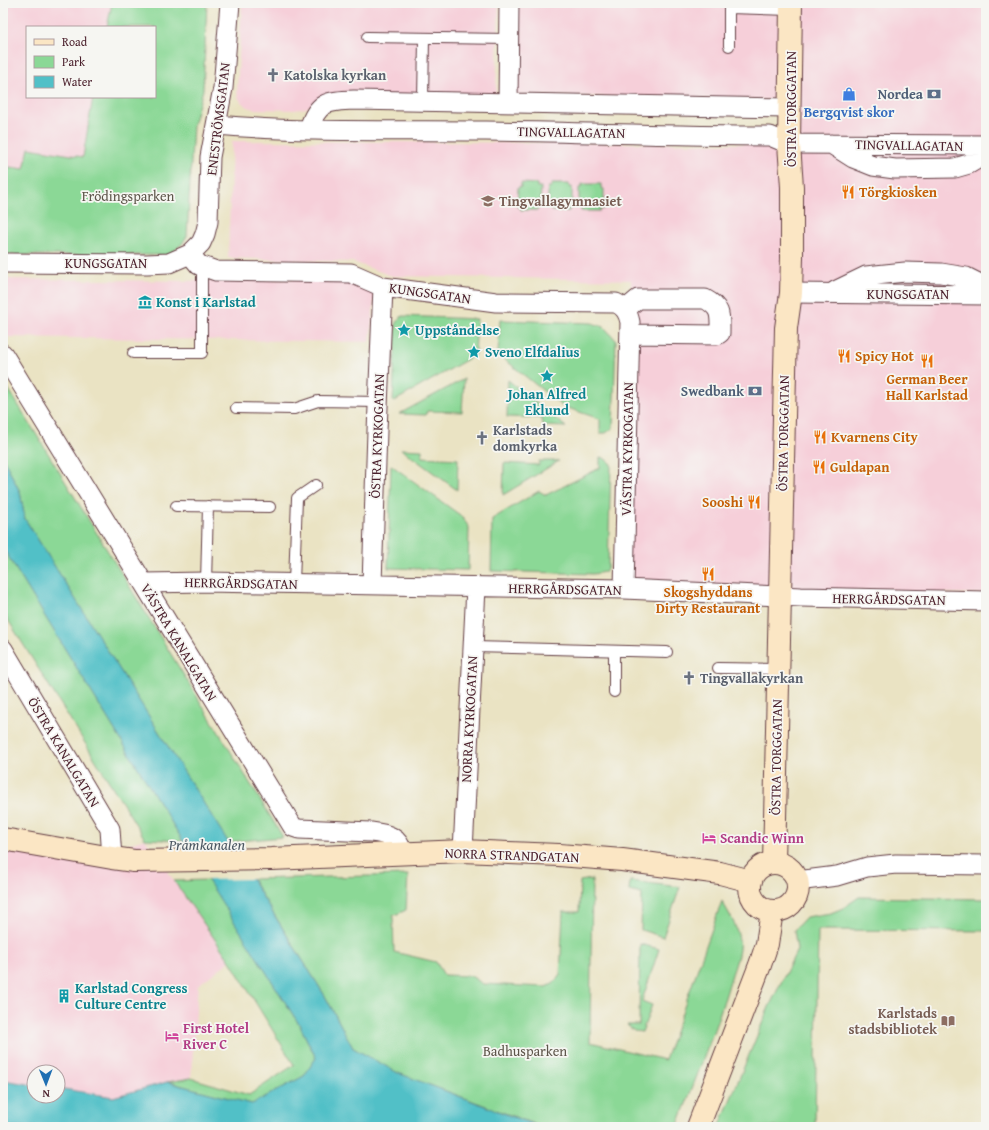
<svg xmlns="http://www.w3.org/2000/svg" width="989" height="1130" font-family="'Gentium Book Plus',serif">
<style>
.built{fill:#f6cfd9}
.green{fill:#8bd896;stroke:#6a7c60}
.water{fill:#51c0c7;stroke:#4e7079}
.pier{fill:#eae3c3}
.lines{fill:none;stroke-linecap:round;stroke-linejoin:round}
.lane-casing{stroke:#623c42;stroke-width:12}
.street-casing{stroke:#623c42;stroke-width:21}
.secondary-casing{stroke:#623c42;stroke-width:24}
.lane{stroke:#fff;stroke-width:10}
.street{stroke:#fff;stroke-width:19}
.secondary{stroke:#fbe6c4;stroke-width:22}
.labels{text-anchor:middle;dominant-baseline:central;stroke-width:3.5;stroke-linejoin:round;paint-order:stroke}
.worship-label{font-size:14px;font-weight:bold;fill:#5b616d;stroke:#f6f6f2;text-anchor:start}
.service-label{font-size:14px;font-weight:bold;fill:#4e5e75;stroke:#f6f6f2;text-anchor:end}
.street-label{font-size:14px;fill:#4a1f2b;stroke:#f6f6f2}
.shop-label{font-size:14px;font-weight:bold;fill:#366cbe;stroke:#f6f6f2}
.food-label{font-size:14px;font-weight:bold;fill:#c56008;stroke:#f6f6f2;text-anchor:start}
.park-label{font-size:14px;fill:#5e564b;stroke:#f6f6f2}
.education-label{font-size:14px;font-weight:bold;fill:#785e54;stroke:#f6f6f2;text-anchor:start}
.culture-label{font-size:14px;font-weight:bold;fill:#0d838f;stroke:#f6f6f2;text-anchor:start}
.hotel-label{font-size:14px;font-weight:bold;fill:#b23c85;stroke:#f6f6f2;text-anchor:start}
.water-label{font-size:15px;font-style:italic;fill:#4c5762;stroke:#f6f6f2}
</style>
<rect width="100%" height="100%" fill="#f6f6f2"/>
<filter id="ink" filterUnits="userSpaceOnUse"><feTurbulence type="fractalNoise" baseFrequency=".025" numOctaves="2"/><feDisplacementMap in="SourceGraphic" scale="8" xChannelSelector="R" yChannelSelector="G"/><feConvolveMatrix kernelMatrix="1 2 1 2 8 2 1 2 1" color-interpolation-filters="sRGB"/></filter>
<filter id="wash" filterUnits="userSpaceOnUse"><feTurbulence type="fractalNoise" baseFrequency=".012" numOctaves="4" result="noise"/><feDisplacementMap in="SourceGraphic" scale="16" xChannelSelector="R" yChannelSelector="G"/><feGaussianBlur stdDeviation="0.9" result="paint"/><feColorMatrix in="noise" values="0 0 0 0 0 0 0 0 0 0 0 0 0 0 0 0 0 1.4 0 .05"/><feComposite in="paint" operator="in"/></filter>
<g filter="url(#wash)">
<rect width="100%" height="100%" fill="#eae3c3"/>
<path class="built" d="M3,3H112L107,27H27V97H93L83,157L29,148L24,169L9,167L3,175Z
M242,3H499L496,91L494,95L312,104L307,108L295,110L253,109L246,106L241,102L238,97L237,92Z
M517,3H782L780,97L778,100L518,95L514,89Z
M799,3H986V594L627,586L632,346L631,280L392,276L353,262L228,258L232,141L746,144L797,134Z
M351,278L375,293L370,342L3,337V279L189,281Z
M3,833L109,850L145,839L230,961L198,985L191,1078L167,1082L113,1097L58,1088V1072H34V1085L3,1080Z"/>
<path class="green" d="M112,3H207L203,90L193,125L187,236L182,244L169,255H3V175L9,167L24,169L29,148L83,157L93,97H155V27H107Z
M521,183L537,184V187H541L540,207H538V210H521L520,207H517L518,187H521Z
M552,184H569V187H572V208H569V211H551V208H548V187H551Z
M582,184H601V188L604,189V209H600V211H581V208H579V188L582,187Z
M402,316L477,319L475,355L393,402L396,324Z
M500,320L592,323L604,327L616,340L613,428L606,433H600V419L562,406L498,354Z
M464,379L462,412L427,411L426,415L399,414Z
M3,380L283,837L228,842L25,519L20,492L3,458Z
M508,380L566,427L542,426V418L507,417Z
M401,449L422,450V457L458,459L457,490Z
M600,457L604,458L611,464L608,566L605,572L593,574L491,571L492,519L539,491L546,495L600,468Z
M539,461H559L503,495L504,463L539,465Z
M391,465L460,515L469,527L468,570L388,568Z
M3,548L183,841L145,839L3,612Z
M408,875L406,910L393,916L394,952L436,962L444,975L471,976L483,984L545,987L553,984L560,975L563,912H579L580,881L592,879L590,1042L665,1060L722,901C729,914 737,925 739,940C741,952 734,967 731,978C716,1029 696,1078 677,1127H542L398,1073L353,1048L325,996L252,879Z
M208,880L299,1024L316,1058L304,1076L252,1104L167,1082L191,1078L249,1095L294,1065L230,961L174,881Z
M630,881L680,887L663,937L641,930L642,894L629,891Z
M859,897L986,899V931L818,930L815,1127H719L769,1007L797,950L794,930L806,917L831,913L843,908Z
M640,944L659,949L642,1001L652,1005L642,1032L634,1031L627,1025H639Z"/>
<path class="water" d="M3,458L20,492L25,519L325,996L353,1048L398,1073L540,1127H3V1080L34,1085V1096H58V1088L113,1097L167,1082L252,1104L304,1076L316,1058L299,1024L183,841L3,548Z"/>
<path class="pier" d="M185,847H233L254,879L206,880Z"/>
</g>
<g filter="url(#ink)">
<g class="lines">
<g class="lane-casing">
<path id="lane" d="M367,37L509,39
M729,46V8L791,10
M423,101L424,38
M133,353H202V267
M236,408L294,409L318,401L378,402
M176,506L270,507
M206,582L208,506
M294,583L297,498L316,485
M473,647L667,652
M614,651V692
M718,668L778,669"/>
</g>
<g class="street-casing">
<path id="street" d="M508,103L509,3
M217,125C306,133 396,130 486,131C580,132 675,136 770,136L789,144L986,145
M309,129C317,102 327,101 354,100L789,108
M831,144L853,158L873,166L895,169L955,168L969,164L986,154
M190,254L199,265L216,271L351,273L383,287L496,302L616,303C625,307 628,313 630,322L624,589
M3,263L147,264L169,263L190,254L201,243L205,234L208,222L210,157L223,88L230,3
M835,291L866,276L905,272L941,273L966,277L986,287
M791,293L986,295
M625,310L638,299H705C722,308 720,316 720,333L717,335L630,334
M3,354L293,827L299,829L371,832C387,834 399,836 403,854
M144,583L206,582L624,589L801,597L986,601
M372,584L377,431L383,287
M3,649L110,829L112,858
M463,851L476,587
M797,881L837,876L867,867L896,864L986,865"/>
</g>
<g class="secondary-casing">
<path id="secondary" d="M3,839L112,858L134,861L271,859L463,851L559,855L622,860L720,873L751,881
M774,863L786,328L791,293L792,257V187L789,144L791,3
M750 887a24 24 0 1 1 48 0a24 24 0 1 1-48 0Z
M698,1127L760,965L767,944L772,911"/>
</g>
<use href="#lane" class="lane"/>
<use href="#street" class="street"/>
<use href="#secondary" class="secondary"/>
</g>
</g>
<defs>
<g id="church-bare" transform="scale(1.08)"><path d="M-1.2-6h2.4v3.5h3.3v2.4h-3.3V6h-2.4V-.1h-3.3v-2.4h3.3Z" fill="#6b7280" stroke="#f6f6f2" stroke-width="2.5" paint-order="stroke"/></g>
<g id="shop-bare" transform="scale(1.08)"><path d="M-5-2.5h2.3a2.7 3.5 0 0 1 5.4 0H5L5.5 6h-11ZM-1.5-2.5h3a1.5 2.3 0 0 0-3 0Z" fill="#3f7fe0" stroke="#f6f6f2" stroke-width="2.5" paint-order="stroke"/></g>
<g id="bank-bare" transform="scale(1.08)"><path d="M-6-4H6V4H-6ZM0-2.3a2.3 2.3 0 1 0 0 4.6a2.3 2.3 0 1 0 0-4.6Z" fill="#5c6f8a" stroke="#f6f6f2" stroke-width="2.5" paint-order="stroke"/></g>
<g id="restaurant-bare" transform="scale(1.08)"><path d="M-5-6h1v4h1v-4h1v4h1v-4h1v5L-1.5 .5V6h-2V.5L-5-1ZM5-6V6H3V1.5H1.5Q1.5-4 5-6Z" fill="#e8710a" stroke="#f6f6f2" stroke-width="2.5" paint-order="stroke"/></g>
<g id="school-bare" transform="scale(1.08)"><path d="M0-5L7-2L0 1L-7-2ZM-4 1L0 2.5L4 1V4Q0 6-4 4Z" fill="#8d6e63" stroke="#f6f6f2" stroke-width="2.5" paint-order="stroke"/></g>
<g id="museum-bare" transform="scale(1.08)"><path d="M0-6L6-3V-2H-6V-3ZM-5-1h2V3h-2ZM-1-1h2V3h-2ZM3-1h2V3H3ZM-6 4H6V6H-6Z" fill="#0f9aa8" stroke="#f6f6f2" stroke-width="2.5" paint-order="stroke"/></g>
<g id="sight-bare" transform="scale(1.08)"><path d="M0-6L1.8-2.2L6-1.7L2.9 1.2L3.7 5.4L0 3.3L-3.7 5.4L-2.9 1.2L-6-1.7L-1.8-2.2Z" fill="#0f9aa8" stroke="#f6f6f2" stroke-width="2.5" paint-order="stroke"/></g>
<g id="hotel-bare" transform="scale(1.08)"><path d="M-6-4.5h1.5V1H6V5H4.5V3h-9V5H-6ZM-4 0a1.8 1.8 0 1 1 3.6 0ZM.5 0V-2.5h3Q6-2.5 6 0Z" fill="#d1479c" stroke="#f6f6f2" stroke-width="2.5" paint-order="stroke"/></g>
<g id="building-bare" transform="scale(1.08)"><path d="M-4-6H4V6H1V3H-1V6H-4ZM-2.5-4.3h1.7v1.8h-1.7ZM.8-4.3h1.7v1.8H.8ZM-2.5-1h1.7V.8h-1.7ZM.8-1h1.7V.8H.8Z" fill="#0f9aa8" stroke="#f6f6f2" stroke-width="2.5" paint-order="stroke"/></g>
<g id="library-bare" transform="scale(1.08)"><path d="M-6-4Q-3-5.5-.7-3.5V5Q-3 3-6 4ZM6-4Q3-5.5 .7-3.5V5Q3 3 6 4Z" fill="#8d6e63" stroke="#f6f6f2" stroke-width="2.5" paint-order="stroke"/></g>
</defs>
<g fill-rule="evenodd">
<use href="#church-bare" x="273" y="75"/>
<use href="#shop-bare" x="849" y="94"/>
<use href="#bank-bare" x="934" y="94"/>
<use href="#restaurant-bare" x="848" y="192"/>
<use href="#school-bare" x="488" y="201"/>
<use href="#museum-bare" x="145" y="302"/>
<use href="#sight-bare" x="404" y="330"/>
<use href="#sight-bare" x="474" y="352"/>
<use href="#restaurant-bare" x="844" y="356"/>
<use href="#restaurant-bare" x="927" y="361"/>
<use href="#sight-bare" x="547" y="376"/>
<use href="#bank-bare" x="755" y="391"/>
<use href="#restaurant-bare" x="820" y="437"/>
<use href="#church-bare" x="482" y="438"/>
<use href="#restaurant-bare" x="819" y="467"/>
<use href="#restaurant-bare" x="754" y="502"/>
<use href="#restaurant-bare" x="708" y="574"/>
<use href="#church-bare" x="689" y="678"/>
<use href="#hotel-bare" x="709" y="838"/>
<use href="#building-bare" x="64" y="996"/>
<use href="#library-bare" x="948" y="1021"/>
<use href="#hotel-bare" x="172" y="1036"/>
</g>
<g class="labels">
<g class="worship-label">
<text x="284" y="75">Katolska kyrkan</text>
<text x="493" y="430">Karlstads<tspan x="493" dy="16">domkyrka</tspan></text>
<text x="700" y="678">Tingvallakyrkan</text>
</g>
<g class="service-label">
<text x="923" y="94">Nordea</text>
<text x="744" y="391">Swedbank</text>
</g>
<g class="street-label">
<text transform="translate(791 109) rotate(-90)">ÖSTRA TORGGATAN</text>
<text transform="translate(218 119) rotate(-83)">ENESTRÖMSGATAN</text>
<text transform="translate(571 132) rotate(1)">TINGVALLAGATAN</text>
<text transform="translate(909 145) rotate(1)">TINGVALLAGATAN</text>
<text x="106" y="263">KUNGSGATAN</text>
<text transform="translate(430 293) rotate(8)">KUNGSGATAN</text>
<text x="908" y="294">KUNGSGATAN</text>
<text transform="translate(783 433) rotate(-89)">ÖSTRA TORGGATAN</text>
<text transform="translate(377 436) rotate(-88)">ÖSTRA KYRKOGATAN</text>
<text transform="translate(627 449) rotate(-89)">VÄSTRA KYRKOGATAN</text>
<text transform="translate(241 583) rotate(1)">HERRGÅRDSGATAN</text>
<text transform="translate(565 589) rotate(1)">HERRGÅRDSGATAN</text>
<text transform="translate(889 599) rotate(1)">HERRGÅRDSGATAN</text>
<text transform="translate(179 642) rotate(59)">VÄSTRA KANALGATAN</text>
<text transform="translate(469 719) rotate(-87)">NORRA KYRKOGATAN</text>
<text transform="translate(64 752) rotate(59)">ÖSTRA KANALGATAN</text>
<text transform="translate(776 757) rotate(-89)">ÖSTRA TORGGATAN</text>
<text transform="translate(512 855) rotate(2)">NORRA STRANDGATAN</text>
</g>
<g class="shop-label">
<text x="849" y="112">Bergqvist skor</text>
</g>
<g class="food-label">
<text x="859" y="192">Törgkiosken</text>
<text x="855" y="356">Spicy Hot</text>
<text x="927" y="379" text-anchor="middle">German Beer<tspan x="927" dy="16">Hall Karlstad</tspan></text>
<text x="831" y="437">Kvarnens City</text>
<text x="830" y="467">Guldapan</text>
<text x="743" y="502" text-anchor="end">Sooshi</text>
<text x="708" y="592" text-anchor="middle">Skogshyddans<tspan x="708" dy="16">Dirty Restaurant</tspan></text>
</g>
<g class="park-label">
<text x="128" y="196">Frödingsparken</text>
<text x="525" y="1051">Badhusparken</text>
</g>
<g class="education-label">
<text x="499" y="201">Tingvallagymnasiet</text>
<text x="937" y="1013" text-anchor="end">Karlstads<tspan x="937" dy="16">stadsbibliotek</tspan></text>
</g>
<g class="culture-label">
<text x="156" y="302">Konst i Karlstad</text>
<text x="415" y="330">Uppståndelse</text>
<text x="485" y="352">Sveno Elfdalius</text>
<text x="547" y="394" text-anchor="middle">Johan Alfred<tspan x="547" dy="16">Eklund</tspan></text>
<text x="75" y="988">Karlstad Congress<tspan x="75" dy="16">Culture Centre</tspan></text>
</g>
<g class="hotel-label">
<text x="720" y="838">Scandic Winn</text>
<text x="183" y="1028">First Hotel<tspan x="183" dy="16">River C</tspan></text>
</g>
<g class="water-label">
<text x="207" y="844">Pråmkanalen</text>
</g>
</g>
<rect width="989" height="1130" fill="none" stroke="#f6f6f2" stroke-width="16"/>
<rect x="26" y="26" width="130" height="72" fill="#f6f6f2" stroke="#b1a0a2"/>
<rect x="34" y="39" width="20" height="6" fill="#fbe6c4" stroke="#b1a0a2"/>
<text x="62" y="46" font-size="12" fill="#4a1f2b">Road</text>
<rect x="34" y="56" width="20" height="12" fill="#8bd896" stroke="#b1a0a2"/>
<text x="62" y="66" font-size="12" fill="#4a1f2b">Park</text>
<rect x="34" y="76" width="20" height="12" fill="#51c0c7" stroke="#b1a0a2"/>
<text x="62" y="86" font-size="12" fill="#4a1f2b">Water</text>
<g transform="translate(46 1084) rotate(179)"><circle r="19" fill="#f6f6f2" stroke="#b1a0a2"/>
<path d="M0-3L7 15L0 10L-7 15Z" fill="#1f6fb2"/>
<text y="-6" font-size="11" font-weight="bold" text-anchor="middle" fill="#4a1f2b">N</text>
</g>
</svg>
